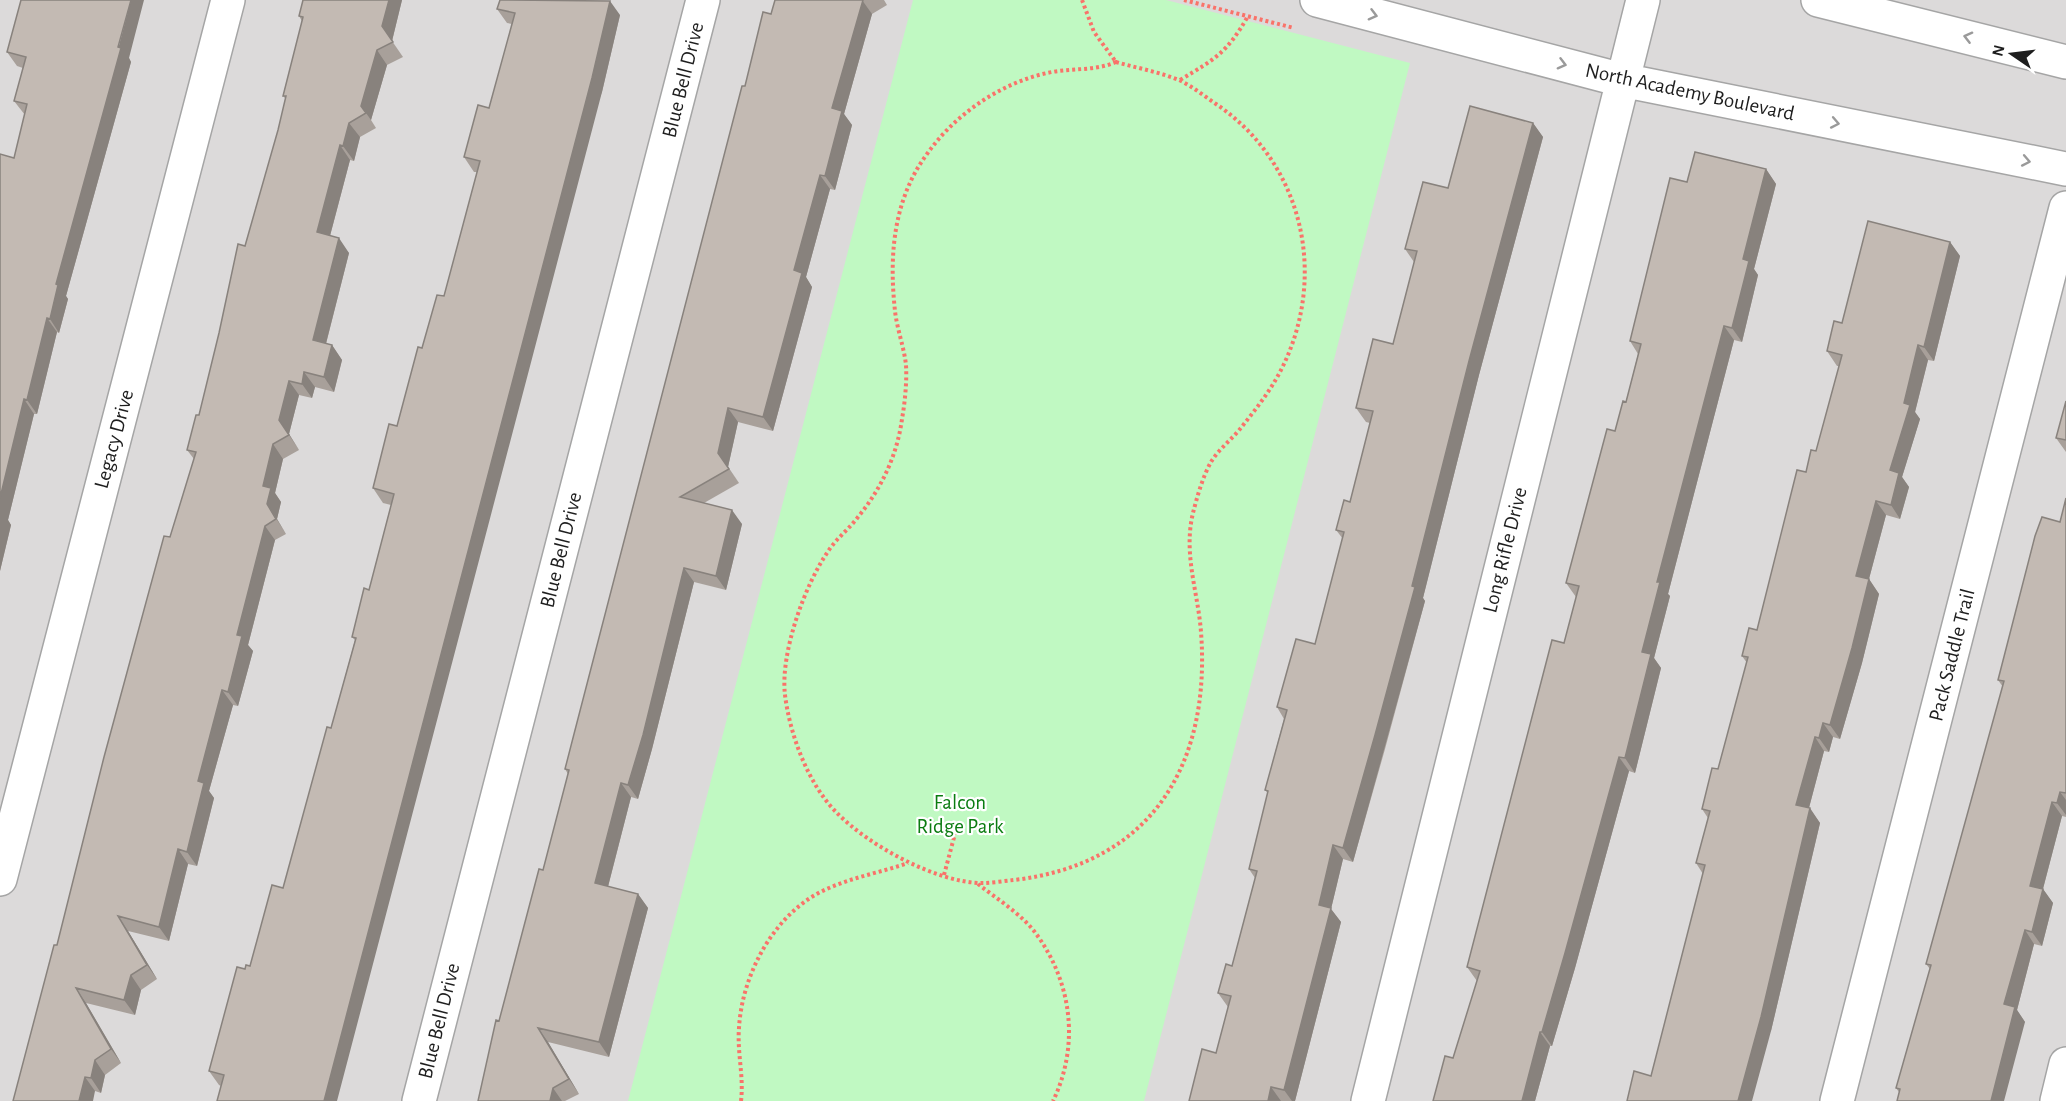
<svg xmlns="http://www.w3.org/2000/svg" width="2066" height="1101" font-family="'Alegreya Sans',sans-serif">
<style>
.residential{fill:#dcdada}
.park{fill:#c0f9c2}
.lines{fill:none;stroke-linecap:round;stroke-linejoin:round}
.minor-casing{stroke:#a5a5a5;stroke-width:36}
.path{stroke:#f9736a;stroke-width:4;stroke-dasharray:3 3;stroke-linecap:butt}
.minor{stroke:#fff;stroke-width:33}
.wall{fill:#a8a09a}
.shaded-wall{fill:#88827d}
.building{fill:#c3bab3;stroke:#88827d;stroke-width:1.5}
.oneway{stroke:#9a9a9a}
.labels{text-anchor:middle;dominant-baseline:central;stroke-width:4.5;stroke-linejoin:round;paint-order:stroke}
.street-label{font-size:21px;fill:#1e1e1e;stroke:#fff}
.park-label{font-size:21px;fill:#0b7c11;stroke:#fff}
</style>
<rect width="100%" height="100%" fill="#efebe3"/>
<path class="residential" d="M0,0H2066V1101H0Z"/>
<path class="park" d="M913,0H1166L1410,63L1144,1101H628Z"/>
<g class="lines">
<g class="minor-casing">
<path id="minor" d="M1317,0L1622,80L2066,169
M1818,0L2066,62
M0,879L228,0
M419,1101L703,0
M1368,1101L1643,0
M1837,1101L2066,208
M2057,1101L2066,1064"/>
</g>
<path class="path" d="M1082,0L1094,32L1116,62
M1184,0L1294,28
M1116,62C1137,68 1159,72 1179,80C1192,86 1204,96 1216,104C1302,162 1328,273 1283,366C1272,389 1256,409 1240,429C1231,440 1218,450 1211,462C1203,476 1197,497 1193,513C1183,554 1198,592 1201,632C1211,764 1152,864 1014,880C1004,881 992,883 982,883C937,883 868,845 837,813C808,784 790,735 785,695C780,653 805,584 829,550C837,538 849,529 858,517C881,489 897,456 902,419C905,402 907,381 906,365C904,347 897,329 895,311C889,256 893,200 927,154C955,114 1003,81 1052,72C1074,68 1095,71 1116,62Z
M1180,80C1215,59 1227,53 1248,16
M944,875L956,830
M978,884C997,899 1023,915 1037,935C1073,985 1079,1047 1053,1101
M741,1101C744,1076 737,1053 739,1028C742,973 776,910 829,888C854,877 882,872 908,863"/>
<use href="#minor" class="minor"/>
</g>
<path class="wall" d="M303,0H402L392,41L403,57L387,65L371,120L376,128L360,137L354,161L350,160L330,236L349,253L326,344L332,345L342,360L334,392L315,387L312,398L299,395L289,434L299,450L283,459L275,493L281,502L277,519L286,534L275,540L248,645L253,651L238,706L233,705L209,791L214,798L197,866L188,864L169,941L128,931L157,979L141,990L135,1015L86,1003L121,1063L105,1075L101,1093L95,1091L13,1101L57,945L170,537L194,459L187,450L199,415L278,130L286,99L283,96L302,21L299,16Z
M775,0H884L887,5L872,14L844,114L852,125L835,190L830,189L806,277L812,287L773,431L738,422L728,467L739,483L704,503L742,524L726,590L694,582L652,749L638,799L631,797L608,887L638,894L648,908L609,1057L548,1042L579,1094L565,1101H478L499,1021L543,870L568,774L565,769L745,86L771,14Z
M497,9L620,15L602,92L221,1086L219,1085L209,1071L245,969L250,966L283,888L331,728L355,640L352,637L369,590L391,505L383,503L373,488L397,426L422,348L444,296L477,172H474L464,157L489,108L512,24L507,23Z
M7,52L129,58L131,62L66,296L68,299L59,333L57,332L37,414H34L8,520L11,525L0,571V154L14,158L25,115L14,101L23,68L17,66Z
M1533,123L1543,137L1479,375L1423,598L1425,601L1385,749L1353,862L1343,859L1331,909L1341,922L1295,1101H1189L1216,1053L1228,1007L1218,993L1232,966L1255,878L1249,869L1268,793L1265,790L1284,719L1277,707L1315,644L1343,539L1336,530L1350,502L1370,423L1366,422L1356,408L1393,344L1414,262L1405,249L1448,188Z
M1766,169L1776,184L1754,269L1758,275L1742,342L1734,340L1668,594L1670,596L1654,658L1661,668L1635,773L1629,771L1575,968L1552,1046H1550L1535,1101H1433L1453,1058L1477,981L1467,967L1564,643L1576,597L1566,583L1626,402L1638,354L1630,341L1687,182Z
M1950,242L1960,256L1934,361L1928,360L1915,412L1920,419L1902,477L1909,487L1900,519L1886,515L1869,579L1879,594L1862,663L1840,739L1833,737L1829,752L1824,751L1809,808L1820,823L1771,1031L1651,1076L1703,874L1696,863L1708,818L1702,809L1718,769L1747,663L1742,656L1757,630L1806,472L1816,451L1839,366H1837L1827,351L1842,323Z
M2066,401V452L2056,438Z
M2066,498V817L2062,816L2043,889L2053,903L2042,946L2034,944L2017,1010L2025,1022L1899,1092L1896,1088L1930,969L1926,964L2003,687L1998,680L2060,522Z"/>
<path class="shaded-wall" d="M131,0H144L129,58L131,62L66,296L68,299L59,333L50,319L56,284Z
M389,0H402L392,41L382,26Z
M862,0L872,14L844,114L852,125L835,190L825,176L832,108Z
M610,1L620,15L602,92L337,1101H324Z
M377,50L387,65L371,120L361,106Z
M349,123L360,137L354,161L343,146Z
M1533,123L1543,137L1479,375L1423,598L1425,601L1353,862L1343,848L1412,586L1469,361Z
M340,145L350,160L327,247L317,232Z
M1766,169L1776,184L1754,269L1758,275L1742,342L1732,328L1743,259Z
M820,175L830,189L806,277L812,287L773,431L763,417L794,270Z
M339,238L349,253L323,355L313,340Z
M1950,242L1960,256L1934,361L1924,347Z
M47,318L57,332L37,414L27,400Z
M1724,326L1734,340L1668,594L1670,596L1654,658L1661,668L1635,773L1625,758L1642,652L1657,582Z
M332,345L342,360L334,392L324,377Z
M1918,345L1928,360L1915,412L1920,419L1902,477L1909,487L1900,519L1891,505L1890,470L1904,403Z
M304,372L315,387L312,398L302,384Z
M289,381L299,395L289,434L299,450L279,420Z
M24,399L34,414L8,520L11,525L0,571V498Z
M728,408L738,422L728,467L739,483L718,453Z
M273,444L283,459L275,493L281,502L277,519L286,534L267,504L263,486Z
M1876,501L1886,515L1866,590L1856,576Z
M732,510L742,524L726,590L716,576Z
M265,526L275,540L248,645L253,651L238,706L228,692L237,635Z
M684,568L694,582L652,749L638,799L628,785Z
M1869,579L1879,594L1862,663L1840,739L1830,725Z
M222,690L233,705L209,791L214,798L197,866L187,852L198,781Z
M1823,723L1833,737L1829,752L1819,738Z
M1815,737L1824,751L1806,819L1796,805Z
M1619,757L1629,771L1575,968L1552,1046L1542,1032Z
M621,783L631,797L605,898L595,883Z
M2060,792L2066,800V815L2057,803Z
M2052,802L2062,816L2040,900L2030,886Z
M1810,808L1820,823L1771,1031L1752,1101H1738Z
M1333,845L1343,859L1331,909L1341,922L1295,1101H1292L1284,1090L1319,905Z
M178,849L188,864L169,941L159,927Z
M2043,889L2053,903L2042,946L2032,932Z
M638,894L648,908L609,1057L599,1042Z
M118,916L128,931L157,979L147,965Z
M2025,930L2034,944L2017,1010L2025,1022L2004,1101H1991L2004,1004Z
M131,975L141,990L135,1015L124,1000Z
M76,988L86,1003L121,1063L111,1049Z
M538,1028L548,1042L579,1094L569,1079Z
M1540,1032L1550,1046L1535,1101H1522Z
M95,1060L105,1075L101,1093L91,1078Z
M85,1077L95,1091L93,1101H79Z
M1271,1087L1281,1101H1268Z
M553,1088L562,1101H550Z"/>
<path class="building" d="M21,0H131L118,47L121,48L56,284L58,285L50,319L47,318L27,400L24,399L0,498V154L14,158L27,104L14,101L26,57L7,52Z
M303,0H389L382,26L393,42L377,50L361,106L366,113L349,123L343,146L340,145L317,232L339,238L313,340L332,345L324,377L304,372L302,384L289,381L279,420L289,435L273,444L263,486L271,488L267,504L276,519L265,526L237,635L242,636L228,692L222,690L198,781L204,783L187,852L178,849L159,927L118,916L147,965L131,975L124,1000L76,988L111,1049L95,1060L91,1078L85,1077L79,1101H13L54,945H57L104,757L164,536L170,537L196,452L187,450L196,415H199L219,333L238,244L245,246L278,130L286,96H283L303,17L299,16Z
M500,0L610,1L592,78L324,1101H217L224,1075L209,1071L237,967L245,969L246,965L250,966L272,885L283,888L327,727L331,728L356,638L352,637L364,588L369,590L394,494L373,488L389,424L397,426L418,347L422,348L437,295L444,296L480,161L464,157L478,105L489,108L515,13L497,9Z
M775,0H863L832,108L842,111L825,176L820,175L794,270L802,273L763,417L728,408L718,453L729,469L680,497L732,510L716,576L684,568L643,735L628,785L621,783L595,883L638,894L599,1042L538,1028L569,1079L553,1088L550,1101H478L496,1020L499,1021L539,869L543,870L569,770L565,769L574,734L742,86H745L763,12L771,14Z
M1470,106L1533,123L1469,361L1412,586L1415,587L1375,735L1343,848L1333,845L1319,905L1331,908L1284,1090L1271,1087L1268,1101H1189L1202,1049L1216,1053L1231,996L1218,993L1226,964L1232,966L1257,871L1249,869L1268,791L1265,790L1287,710L1277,707L1296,639L1315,644L1344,532L1336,530L1344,500L1350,502L1373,411L1356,408L1373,339L1393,344L1417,251L1405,249L1423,182L1448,188Z
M1695,152L1766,169L1743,259L1749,261L1732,328L1724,326L1657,582H1660L1642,652L1651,654L1625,758L1619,757L1565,953L1542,1032H1540L1522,1101H1433L1445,1056L1453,1058L1480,971L1467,967L1552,640L1564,643L1579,586L1566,583L1607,429L1615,431L1623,401L1626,402L1641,344L1630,341L1670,178L1687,182Z
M1868,221L1950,242L1924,347L1918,345L1904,403L1910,405L1890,470L1899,473L1891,505L1876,501L1856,576L1869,579L1852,648L1830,725L1823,723L1819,738L1815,737L1796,805L1810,808L1761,1017L1738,1101H1627L1634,1071L1651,1076L1705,865L1696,863L1710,811L1702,809L1712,768L1718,769L1748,657L1742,656L1749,628L1757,630L1797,470L1806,472L1811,450L1816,451L1842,355L1827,351L1834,321L1842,323Z
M2066,401V440L2056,438Z
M2066,498V793L2060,792L2057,803L2052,802L2030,886L2043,889L2032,932L2025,930L2004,1004L2015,1007L1991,1101H1897L1900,1089L1896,1088L1931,965L1926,964L2004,681L1998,680L2035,536L2042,517L2060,522Z"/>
<defs><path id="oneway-chevron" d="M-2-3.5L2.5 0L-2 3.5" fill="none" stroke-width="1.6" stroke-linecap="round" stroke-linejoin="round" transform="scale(1.5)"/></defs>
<g class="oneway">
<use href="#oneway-chevron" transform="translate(1373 15) rotate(15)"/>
<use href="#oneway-chevron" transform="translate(1968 37) rotate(-166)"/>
<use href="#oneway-chevron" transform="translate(1562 64) rotate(15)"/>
<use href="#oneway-chevron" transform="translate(1835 123) rotate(11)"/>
<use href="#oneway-chevron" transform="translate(2026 161) rotate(11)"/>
</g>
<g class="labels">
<g class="street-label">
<text transform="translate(683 80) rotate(-76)">Blue Bell Drive</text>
<text transform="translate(1690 92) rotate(12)">North Academy Boulevard</text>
<text transform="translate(114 439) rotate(-75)">Legacy Drive</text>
<text transform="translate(561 550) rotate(-76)">Blue Bell Drive</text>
<text transform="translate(1505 550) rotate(-76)">Long Rifle Drive</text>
<text transform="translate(1952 655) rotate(-76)">Pack Saddle Trail</text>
<text transform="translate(439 1021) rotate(-76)">Blue Bell Drive</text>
</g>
<g class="park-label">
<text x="960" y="802">Falcon<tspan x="960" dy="24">Ridge Park</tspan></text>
</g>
</g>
<g transform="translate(2012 54) rotate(284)" stroke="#ffffff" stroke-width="4.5" paint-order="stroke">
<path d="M0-4.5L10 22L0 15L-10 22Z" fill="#1e1e1e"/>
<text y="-9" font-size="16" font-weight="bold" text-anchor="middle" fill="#1e1e1e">N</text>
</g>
</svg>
